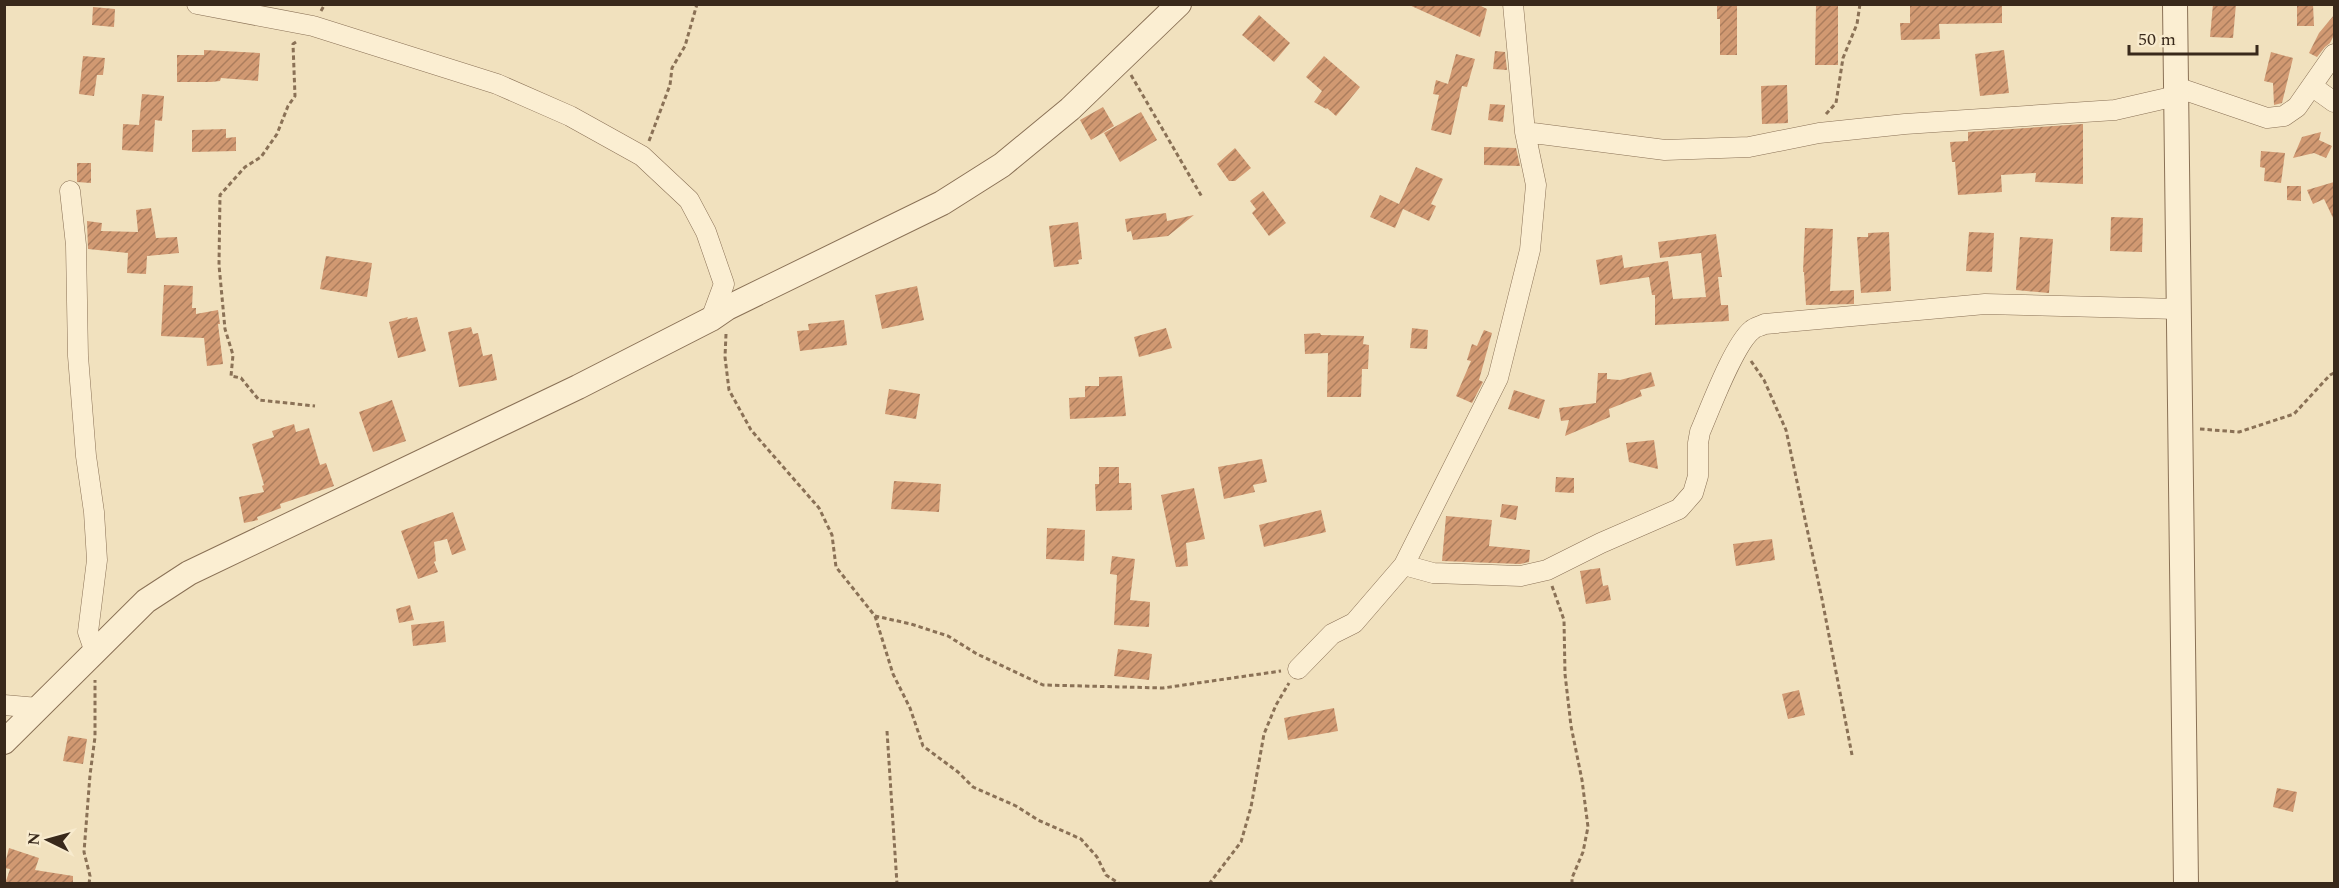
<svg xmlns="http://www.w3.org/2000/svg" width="2339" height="888" font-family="Spectral,serif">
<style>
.building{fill:url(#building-hatch)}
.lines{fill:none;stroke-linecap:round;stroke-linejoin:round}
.minor-casing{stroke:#8a7156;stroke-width:21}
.tertiary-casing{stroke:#8a7156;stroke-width:26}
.path{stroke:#8a7156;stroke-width:3;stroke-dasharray:4.5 3;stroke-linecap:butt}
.minor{stroke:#fbeed2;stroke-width:20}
.tertiary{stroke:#fbeed2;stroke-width:24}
</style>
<defs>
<pattern id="building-hatch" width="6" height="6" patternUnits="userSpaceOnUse" patternTransform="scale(1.5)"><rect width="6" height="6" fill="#d19972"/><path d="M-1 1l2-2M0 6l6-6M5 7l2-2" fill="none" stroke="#ab7d5d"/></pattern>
</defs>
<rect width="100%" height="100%" fill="#f1e1be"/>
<path class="building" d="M1407,4H1477L1487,9L1480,37Z
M1717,4H1737V55H1720V19H1717Z
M1816,4H1838V65H1815Z
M1910,4L2002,5V23L1939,24L1940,39L1901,40L1900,23H1910Z
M2213,4H2236L2233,38L2210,37Z
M2297,4H2313L2314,26H2297Z
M93,7L115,9L114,27L92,25Z
M1259,15L1290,43L1274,62L1242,35Z
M2334,15V35L2330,43L2325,47L2317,57L2309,53L2319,33Z
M204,50L260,53L258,81L221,78L220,81L211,82H177V55H204Z
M2004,50L2009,93L1980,96L1975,54Z
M1495,51L1505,52L1507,70L1493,69Z
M2271,52L2293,58L2282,103L2274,105L2273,83L2264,81Z
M1456,54L1475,59L1467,87L1462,86L1451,135L1431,130L1439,95L1433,94L1436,80L1448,84Z
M83,56L105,58L103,75H97L94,96L79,94Z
M1324,56L1360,87L1336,116L1327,108L1326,109L1314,102L1322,91L1306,77Z
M1787,85L1788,123L1762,124L1761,86Z
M142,94L164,96L162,121L155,120L153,152L122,150L123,124L139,125Z
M1490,104L1505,105L1503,122L1488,120Z
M1103,107L1114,126L1091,140L1080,120Z
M1141,112L1157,140L1120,162L1104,133Z
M2083,124V184L2035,182L2036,173L2001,175L2002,192L1958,195L1955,162H1952L1950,142L1968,141V132Z
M226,129V138L236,137V151L192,152V130Z
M2321,132L2319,140L2332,146L2326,158L2314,153L2293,158L2302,137Z
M1484,147L1516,148L1520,166L1484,165Z
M1235,148L1251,168L1235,181H1229L1217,164Z
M2261,151L2285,153L2281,183L2264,181L2265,168L2260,167Z
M77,163H91V183L77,182Z
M1416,167L1443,179L1431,204L1436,206L1429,221L1403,209L1395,228L1370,217L1380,195L1399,204Z
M2334,182V220L2324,199L2313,204L2307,190Z
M2287,186H2301V201L2287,200Z
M1263,191L1286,223L1269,236L1252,213L1256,209L1250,201Z
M151,208L156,238L177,237L179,253L147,256L146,274L127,273L128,253L88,249L87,221L102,223L101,231L138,232L136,210Z
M1166,213L1167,221L1194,215L1168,236L1133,240L1131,231L1127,232L1125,219Z
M2111,217L2143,218L2142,252L2110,251Z
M1078,222L1082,259L1078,260L1079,264L1054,267L1049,226Z
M1805,228L1833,229L1830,291L1854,290V304L1806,305L1804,272H1803Z
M1889,232L1891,291L1861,293L1857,237H1868V233Z
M1969,232L1994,233L1992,272L1966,271Z
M1716,234L1722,277H1718L1721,305H1728L1729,321L1655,325V295H1652L1649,277L1600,285L1596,260L1622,255L1624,268L1668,261L1673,299L1706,297L1701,253L1660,258L1658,242Z
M2020,237L2053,239L2049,293L2016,290Z
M326,256L372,263L367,297L320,289Z
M164,285L193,286L192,308H196V314L218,310L220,324H218L223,364L207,366L204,338L161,336Z
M917,286L924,320L882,329L875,295Z
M408,317L407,319L417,317L426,351L398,358L389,322Z
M844,320L847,345L800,351L797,331L809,330L808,324Z
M471,327L473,334L478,333L483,356L492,354L497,380L459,387L448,332Z
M1166,328L1172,348L1139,357L1134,337Z
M1412,328L1428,330L1427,349L1410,348Z
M1484,330L1492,333L1479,380L1483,382L1472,403L1456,396L1471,361L1467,360L1472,344L1477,346Z
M1320,333L1321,335L1364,336L1363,344L1369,345L1368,369H1362L1361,397H1327L1328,353L1305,354L1304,334Z
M1651,372L1655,386L1640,390L1642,396L1609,409L1610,417L1565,436L1569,420L1561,421L1559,408L1596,403L1598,373H1607V379L1620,380Z
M1122,376L1126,416L1070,419L1069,398L1085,397V386H1099V377Z
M889,389L920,394L916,419L885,414Z
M1514,390L1545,400L1539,419L1508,409Z
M392,400L406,441L373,452L359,412Z
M294,424L296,432L309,428L320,465L326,463L334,486L280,504L281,508L257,517L258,520L244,523L239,497L264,492L262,486L264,485L252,444L274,437L272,431Z
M1654,440L1658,469L1629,462L1626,443Z
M1262,459L1267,482L1253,485L1255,492L1224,499L1218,467Z
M1099,467H1119V483H1131L1132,510L1096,511L1095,484H1099Z
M1556,477L1574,478V493L1555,492Z
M894,481L941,484L939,512L891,509Z
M1194,488L1205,539L1186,543L1188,566L1176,567L1161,495Z
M1502,504L1518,506L1516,520L1500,517Z
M1321,510L1326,532L1264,547L1259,525Z
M453,512L466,550L452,555L447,539L434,542L436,561L434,562L438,572L418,579L401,531Z
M1446,516L1492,520L1489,546L1530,550L1529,562L1520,564L1442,561Z
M1047,528L1085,530L1084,561L1046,559Z
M1772,539L1775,560L1736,566L1733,544Z
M1112,556L1135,559L1130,600L1150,602L1149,627L1114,625L1117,575L1110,574Z
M1600,568L1603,586L1608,585L1611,600L1586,604L1580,571Z
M410,605L414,620L399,623L396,609Z
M444,621L446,642L413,646L411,625Z
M1118,649L1152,654L1149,680L1114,676Z
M1799,690L1805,715L1788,719L1782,694Z
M1334,708L1338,731L1288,740L1284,718Z
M68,736L87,739L83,764L63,761Z
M2277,788L2297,792L2293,812L2273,807Z
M9,848L39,858L35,870L73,876V884H5L10,869L4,868Z"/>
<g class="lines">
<g class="minor-casing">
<path id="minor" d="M197,4L313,26L497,84L570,116L642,156L689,200L706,232L724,284L711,319
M2176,87L2267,118L2284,116L2297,107L2334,54
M2313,87L2334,102
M1525,132L1665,150L1749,147L1819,133L1905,124L2115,110L2176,96
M70,191L76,245L78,356L86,456L94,512L97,560L88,632L95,652
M1404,565L1498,378L1530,250L1536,185L1525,132L1513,4
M1298,669L1332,634L1354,623L1404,565L1433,573L1521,576L1547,570L1601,543L1679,509L1693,493L1698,476V443L1700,432C1710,409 1734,344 1752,330C1755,327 1761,326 1765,324L1985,304L2178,309
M4,705L38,708"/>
</g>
<g class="tertiary-casing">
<path id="tertiary" d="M2175,4L2186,884
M4,742L146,601L189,573L578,387L711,319L727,308L942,203L1002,165L1070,109L1179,4"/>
</g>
<path class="path" d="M321,11L325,4
M296,42L293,44L295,96L288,106L277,134L261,157L245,167L220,195L219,265L225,329L233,355L231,376L241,378L259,400L315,406
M1131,75L1202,197
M1826,114L1836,103L1843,58L1857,24L1860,4
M649,141L670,85L672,68L685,46L697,4
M726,334L725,357L729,390L751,430L819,508L832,535L836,567L875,616L911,624L948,636L977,654L1043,685L1163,688L1281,671
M1751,361L1764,380L1786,430L1822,599L1852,755
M2200,429L2239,432L2294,414L2330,375L2334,373
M1552,586L1564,620L1565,674L1571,726L1582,780L1588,827L1583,852L1572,878V884
M875,616L893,674L910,708L923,746L958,772L973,787L1016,806L1038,820L1081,839L1097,857L1106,875L1120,884
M887,731L897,884
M89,884L90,876L84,852L90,775L95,737V680
M1209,884L1241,842L1251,807L1264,734L1276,705L1289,683"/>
<use href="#minor" class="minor"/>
<use href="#tertiary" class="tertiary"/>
</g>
<rect width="2339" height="888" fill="none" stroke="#39291b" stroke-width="12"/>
<g transform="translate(48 840) rotate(275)" stroke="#f8ebce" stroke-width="4.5" paint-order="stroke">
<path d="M0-4.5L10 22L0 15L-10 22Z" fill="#39291b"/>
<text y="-9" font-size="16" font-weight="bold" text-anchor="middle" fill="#39291b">N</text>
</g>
<path d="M2129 45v9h128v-9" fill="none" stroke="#39291b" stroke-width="3"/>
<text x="2138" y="45" font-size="18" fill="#39291b" stroke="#f8ebce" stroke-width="4.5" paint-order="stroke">50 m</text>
</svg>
